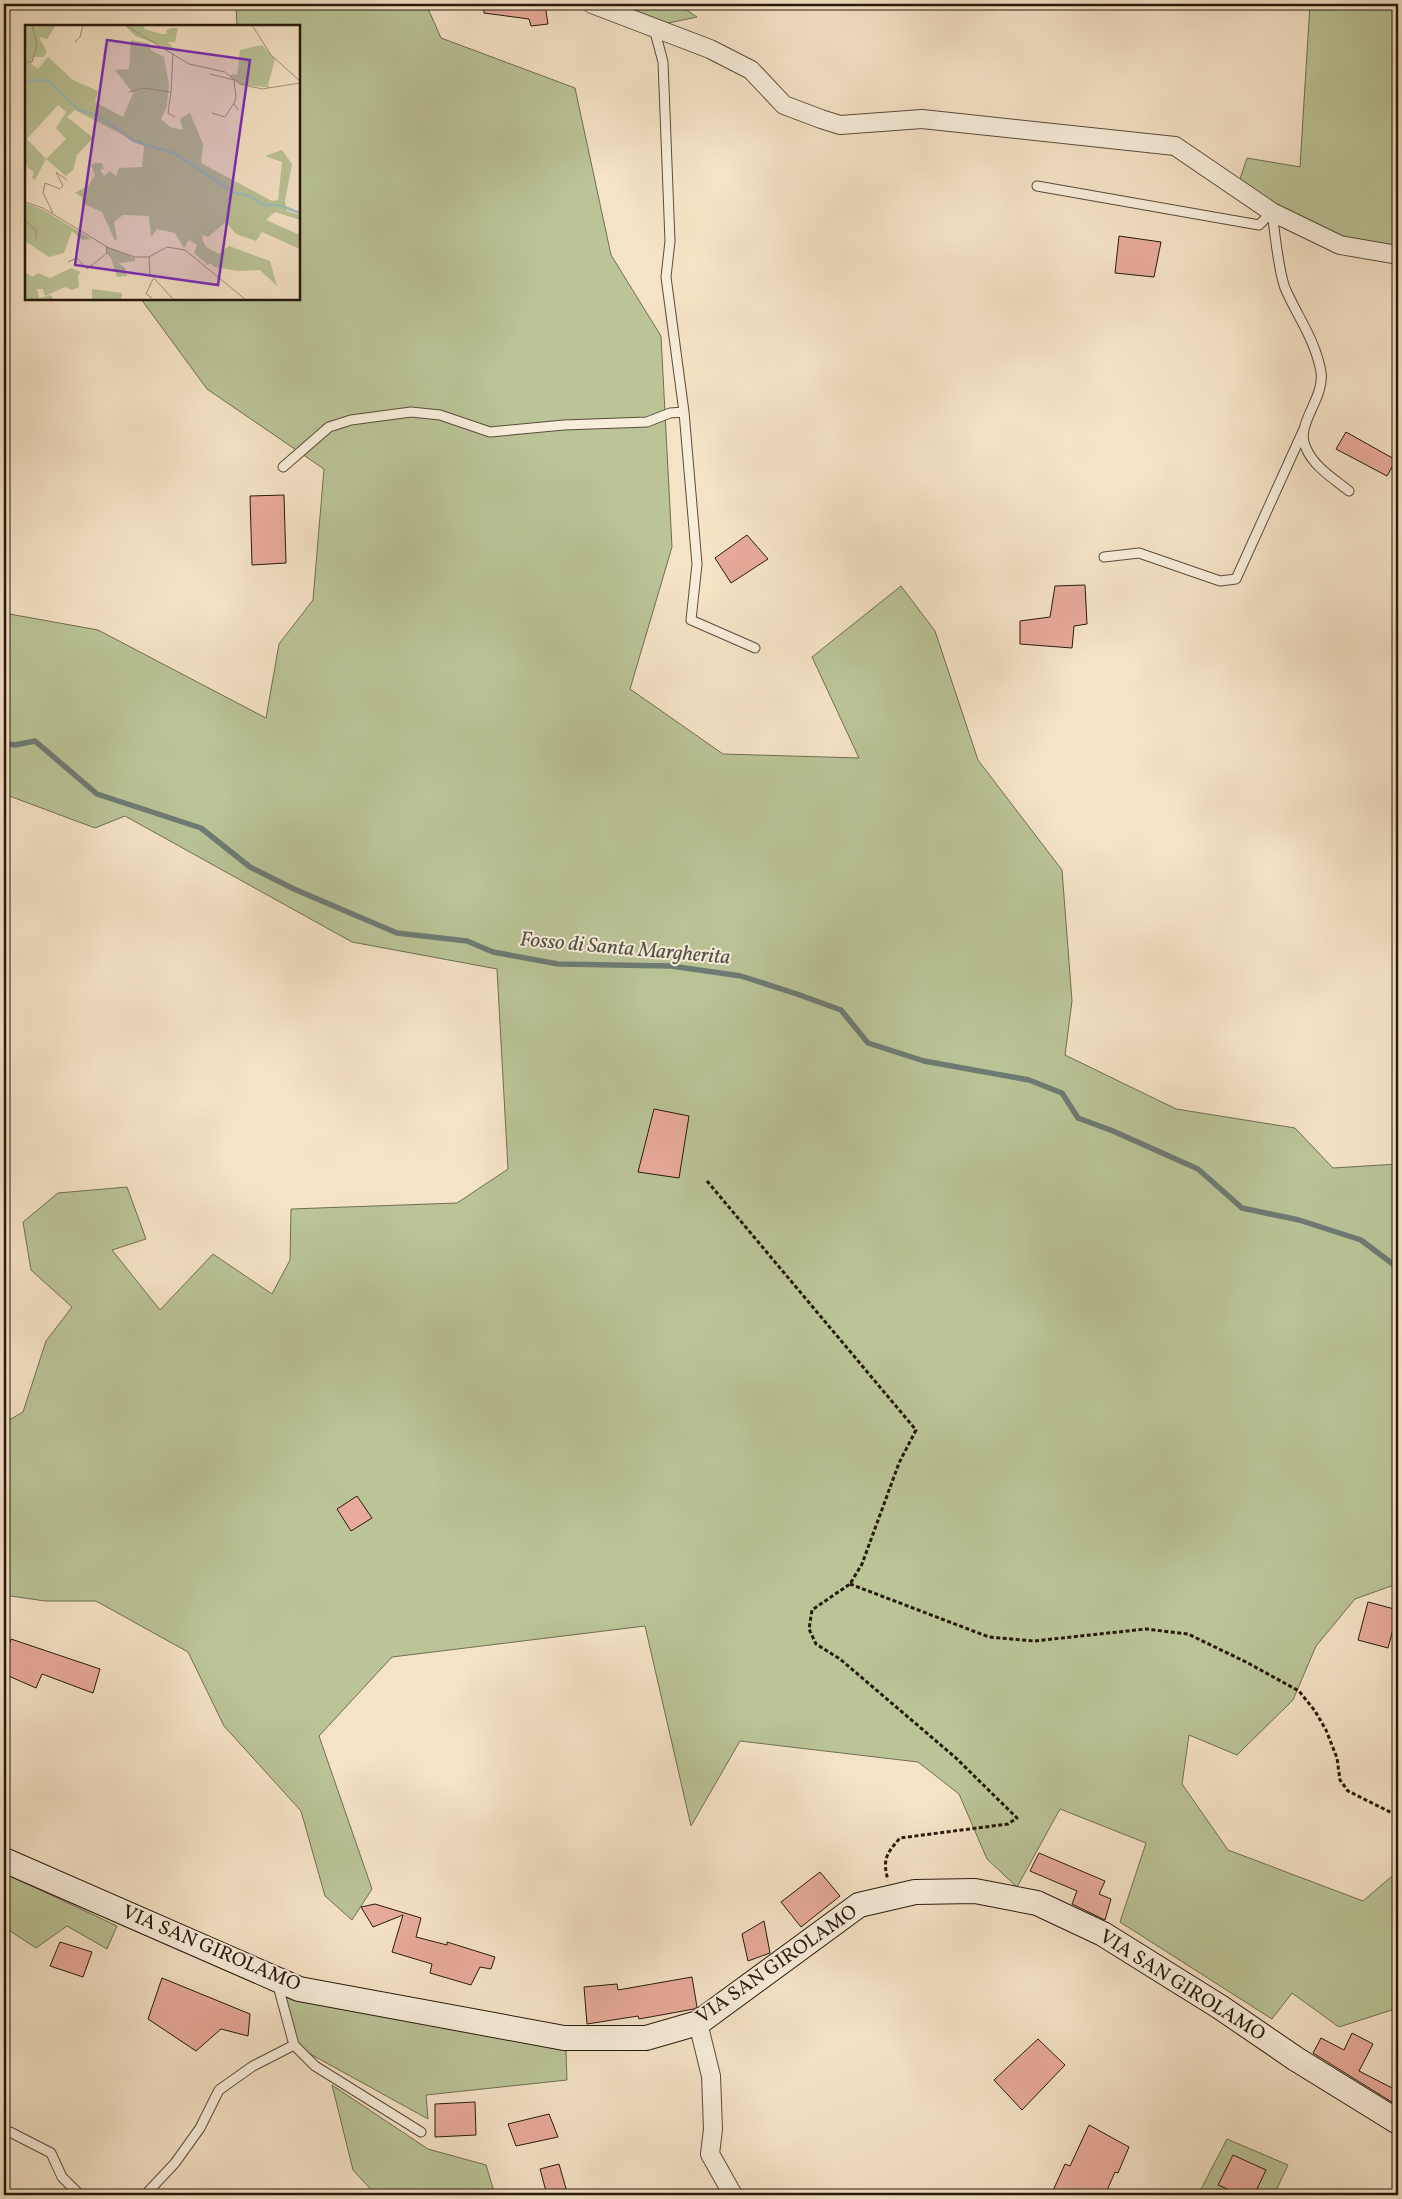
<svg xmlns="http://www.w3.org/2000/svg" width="1402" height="2199" font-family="Vollkorn,serif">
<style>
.green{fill:#bac497;stroke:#706e51}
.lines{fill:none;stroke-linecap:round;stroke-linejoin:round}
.stream{stroke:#6e7b74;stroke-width:5.5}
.building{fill:#e8ab9a;stroke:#27190b}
.lane-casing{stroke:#5a4c3a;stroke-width:11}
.street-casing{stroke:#5a4c3a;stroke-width:20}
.secondary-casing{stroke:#27190b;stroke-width:26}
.path{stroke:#27190b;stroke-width:3;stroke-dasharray:4 2.5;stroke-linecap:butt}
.lane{stroke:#f8edda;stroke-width:9}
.street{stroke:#f8edda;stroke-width:18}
.secondary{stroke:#f8edda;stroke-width:24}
.labels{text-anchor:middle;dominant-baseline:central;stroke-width:4;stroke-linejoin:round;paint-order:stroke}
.street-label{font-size:20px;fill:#27190b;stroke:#f8edda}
.water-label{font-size:21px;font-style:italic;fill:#505248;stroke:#f8edda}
.inset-river{fill:none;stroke:#9dbdba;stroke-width:2.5}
.inset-road{fill:none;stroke:#a3927b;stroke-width:1}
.view{fill:#7b2cbf;fill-opacity:0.15;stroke:#7b2cbf;stroke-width:2.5}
.inset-edge{fill:none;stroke:#27190b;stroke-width:2.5}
</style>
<rect width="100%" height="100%" fill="#f5e3c6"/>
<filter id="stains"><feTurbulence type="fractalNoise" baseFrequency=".004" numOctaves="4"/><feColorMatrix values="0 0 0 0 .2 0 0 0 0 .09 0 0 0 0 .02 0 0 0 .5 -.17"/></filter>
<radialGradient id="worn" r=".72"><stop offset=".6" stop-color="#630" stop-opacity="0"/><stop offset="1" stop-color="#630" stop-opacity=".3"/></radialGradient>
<path class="green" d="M236,4H426L441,38L575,88L611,255L661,336L672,547L630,689L723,754L859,758L812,657L901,586L935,631L978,760L1062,870L1072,1001L1065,1055L1176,1109L1295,1128L1333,1168L1398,1164V1587L1394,1585L1355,1599L1316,1646L1293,1700L1237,1755L1189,1735L1182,1784L1228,1850L1363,1901L1398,1871V2008L1339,2027L1292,1993L1272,2019L1120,1922L1146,1843L1060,1809L1017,1887L987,1859L959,1794L918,1762L740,1741L691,1826L645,1626L392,1657L319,1736L372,1889L352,1920L325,1896L301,1811L224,1726L188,1652L96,1601H45L4,1595V1423L23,1412L46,1341L72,1307L31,1270L23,1222L58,1193L127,1187L146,1239L112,1250L160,1310L213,1254L272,1294L290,1260L291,1209L457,1203L508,1169L497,969L352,942L125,816L95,828L4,794V613L98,630L266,718L279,644L313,600L324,469L207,389L141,299H299V26H237Z
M592,4H678L697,17L654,26Z
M1310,4H1398V255L1340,245L1237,188L1247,158L1300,167Z
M4,1873L117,1926L107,1949L67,1926L36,1948L4,1927Z
M276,1979L299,1989L566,2051L567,2080L426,2095L428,2119L294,2045Z
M332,2085L428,2149L486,2165L495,2195H376L353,2170Z
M1227,2139L1288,2165L1274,2195H1198Z"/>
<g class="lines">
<path class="stream" d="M4,743L15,745L35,741L97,794L201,828L250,867L294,889L397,933L467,941L493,952L558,964L671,966L741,976L797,994L841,1010L868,1043L924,1061L1029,1080L1062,1093L1078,1118L1113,1131L1198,1169L1242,1208L1299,1220L1361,1240L1398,1268"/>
</g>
<path class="building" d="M484,4H545L548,24L531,26L529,19L484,13Z
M1119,236L1161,242L1154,277L1115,273Z
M1346,432L1396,460L1387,476L1336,449Z
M284,495L286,563L252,565L250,496Z
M747,535L768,559L731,583L715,558Z
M1085,585L1087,624L1074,626L1072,648L1020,644V621L1050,617L1055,586Z
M654,1109L689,1116L679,1178L638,1172Z
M357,1496L372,1518L351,1531L337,1509Z
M1368,1602L1398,1610L1388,1648L1358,1640Z
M11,1639L100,1669L93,1693L42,1674L36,1688L4,1674V1663Z
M1039,1853L1105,1881L1099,1894L1111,1899L1105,1920L1072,1904L1077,1891L1030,1871Z
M820,1872L840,1896L801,1927L781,1902Z
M375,1904L421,1918L416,1937L447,1945V1942L495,1957L491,1969L480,1967L471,1985L430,1973L432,1964L392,1952L403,1915L373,1927L361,1907Z
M764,1921L770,1953L748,1961L742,1934Z
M60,1942L92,1952L83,1977L50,1966Z
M692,1977L697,2007L694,2009L639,2019L638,2016L587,2024L584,1987L617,1984L618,1990Z
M162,1978L250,2014L248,2036L221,2029L196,2051L148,2019Z
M1352,2033L1373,2044L1359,2071L1398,2091V2106L1313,2053L1321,2038L1344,2050Z
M1038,2039L1065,2065L1022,2110L994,2080Z
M475,2102L476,2135L435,2137V2104Z
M549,2114L558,2137L516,2146L508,2124Z
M1089,2125L1129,2147L1118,2173L1115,2172L1105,2195H1051L1065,2164L1070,2166Z
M1233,2155L1266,2170L1254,2195H1242L1218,2185Z
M559,2164L567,2192L547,2195L540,2169Z"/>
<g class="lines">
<g class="lane-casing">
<path id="lane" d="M654,28L663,62L670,241L666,277L684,412
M1037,186L1259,225L1272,212C1275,233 1278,269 1285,288C1298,318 1315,339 1321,372C1325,399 1294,425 1306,448C1314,467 1333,478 1349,491
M283,467L329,427L351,420L411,412L440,415L490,432L564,425L647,422L670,413L684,412L697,564L691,620L755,648
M1104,557L1139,553L1220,581L1236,579L1303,431
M277,1982L294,2045L315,2066L421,2132
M4,2131L10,2132L51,2153L62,2177L80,2195
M145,2195L175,2163L200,2128L219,2090L253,2066L294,2045"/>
</g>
<g class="street-casing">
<path id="street" d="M592,4L710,49L751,70L784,105L821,119L840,125L922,119L1175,146L1272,212L1340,245L1398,255
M698,2023L711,2076L713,2129L710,2154L733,2195"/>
</g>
<g class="secondary-casing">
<path id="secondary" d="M4,1860L299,1989L564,2038H646L698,2023L859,1905L915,1892L975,1891L1037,1903L1103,1934L1220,2007L1296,2059L1398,2122"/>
</g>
<path class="path" d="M707,1181L916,1430L899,1463L862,1564L850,1584L812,1610L809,1629L816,1644L840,1659L956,1758L1017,1818L1008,1824L900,1838C887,1853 882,1859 888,1880
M850,1584L989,1637L1034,1641L1146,1629L1188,1634L1246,1662L1299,1691L1315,1711L1326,1730L1337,1758L1340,1780L1348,1791L1398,1816"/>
<use href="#lane" class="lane"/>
<use href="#street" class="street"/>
<use href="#secondary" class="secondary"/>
</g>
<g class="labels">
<g class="street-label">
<text transform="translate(211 1949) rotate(23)">VIA SAN GIROLAMO</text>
<text transform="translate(777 1965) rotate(-35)">VIA SAN GIROLAMO</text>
<text transform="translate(1182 1986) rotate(32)">VIA SAN GIROLAMO</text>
</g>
<g class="water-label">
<text transform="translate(625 949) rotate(5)">Fosso di Santa Margherita</text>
</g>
</g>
<g transform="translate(25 25)">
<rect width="275" height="275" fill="#f5e3c6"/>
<path d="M0,0H31L22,14L14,12L22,27L18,32H9L6,39L13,44L23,32L48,55L73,66L70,77L98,92L108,68L90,45L104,44L106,15L124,18L126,25L139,32L144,59L142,81L136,94L145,102L158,105L155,94L165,88L178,119L176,138L247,176L253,175L257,137L240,131L257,125L267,139L260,176L262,186L275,190V195L250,187L241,195L275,210V224L237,207L231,216L211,209L201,197L183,212L178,210L177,214L181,222L194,229L204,221L245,236L252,261L235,245L213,246L189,242L185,238L183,240L169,228L172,220L164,215L159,223L150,208L132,204L126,212L124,191L98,190L89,197L92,214L90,216L77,187L57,178V172L50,168L64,160L70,150L66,140L70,138H77L79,144L75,145L79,151L85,146L91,151L94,143L117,142L119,121L50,85L42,92L68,113L52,130L48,145L41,151L21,134L10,155L7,153L9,147L2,142L0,136ZM33,80L41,87L31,103L41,114L21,134L2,114ZM100,0H120L119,4L137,9H142L141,5L147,3H153L150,17H142L153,27L110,11ZM237,20L250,34L243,60L245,63L215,59L205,52L207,49L212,50L215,25ZM0,178L17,184L66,214L57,215L47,206L39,228L24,232L0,216ZM81,221L110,233V236L95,238L82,228ZM86,233L100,243L102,251L92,252ZM46,243L56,247L53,250L54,262L47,265L40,262L20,271L18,264H12L14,273L26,270L29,275H0V247L8,252L13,248L25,253ZM67,264L97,268L96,275H67Z" fill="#bac497" fill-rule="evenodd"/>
<path class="inset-river" d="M0,55L24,56L54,85L74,91L109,116L149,128L210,168L222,170L239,180H254L275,188"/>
<path class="inset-road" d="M100,0L164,39L200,47L215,59L237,64L275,58M227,0L246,30L275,56M50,17L55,12L58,0M0,37H7L12,20L7,0M185,49L209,55L211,72L209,79L213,85M104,67L118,63L146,67L143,88L150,92M146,67L148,28M187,88L200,92L209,78M0,177L18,183L84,223L110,232H124L142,222L160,225L221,275M28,188L18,168L20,158L35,164L38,161L31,147L42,155M0,196L11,205V214M81,221L82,228L94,239M124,232L125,249L149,275M43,237L52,233L62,244L82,228M127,273L121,269L128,254"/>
<path class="view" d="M82,15L225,35L193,260L50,240Z"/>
<rect width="275" height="275" class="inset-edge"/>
</g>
<rect width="1402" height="2199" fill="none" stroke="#f5e3c6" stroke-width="20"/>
<rect x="5" y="5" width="1392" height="2189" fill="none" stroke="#27190b" stroke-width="2.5"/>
<rect x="10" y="10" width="1382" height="2179" fill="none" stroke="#27190b"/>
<rect width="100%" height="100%" filter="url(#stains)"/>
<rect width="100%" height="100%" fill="url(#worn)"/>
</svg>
